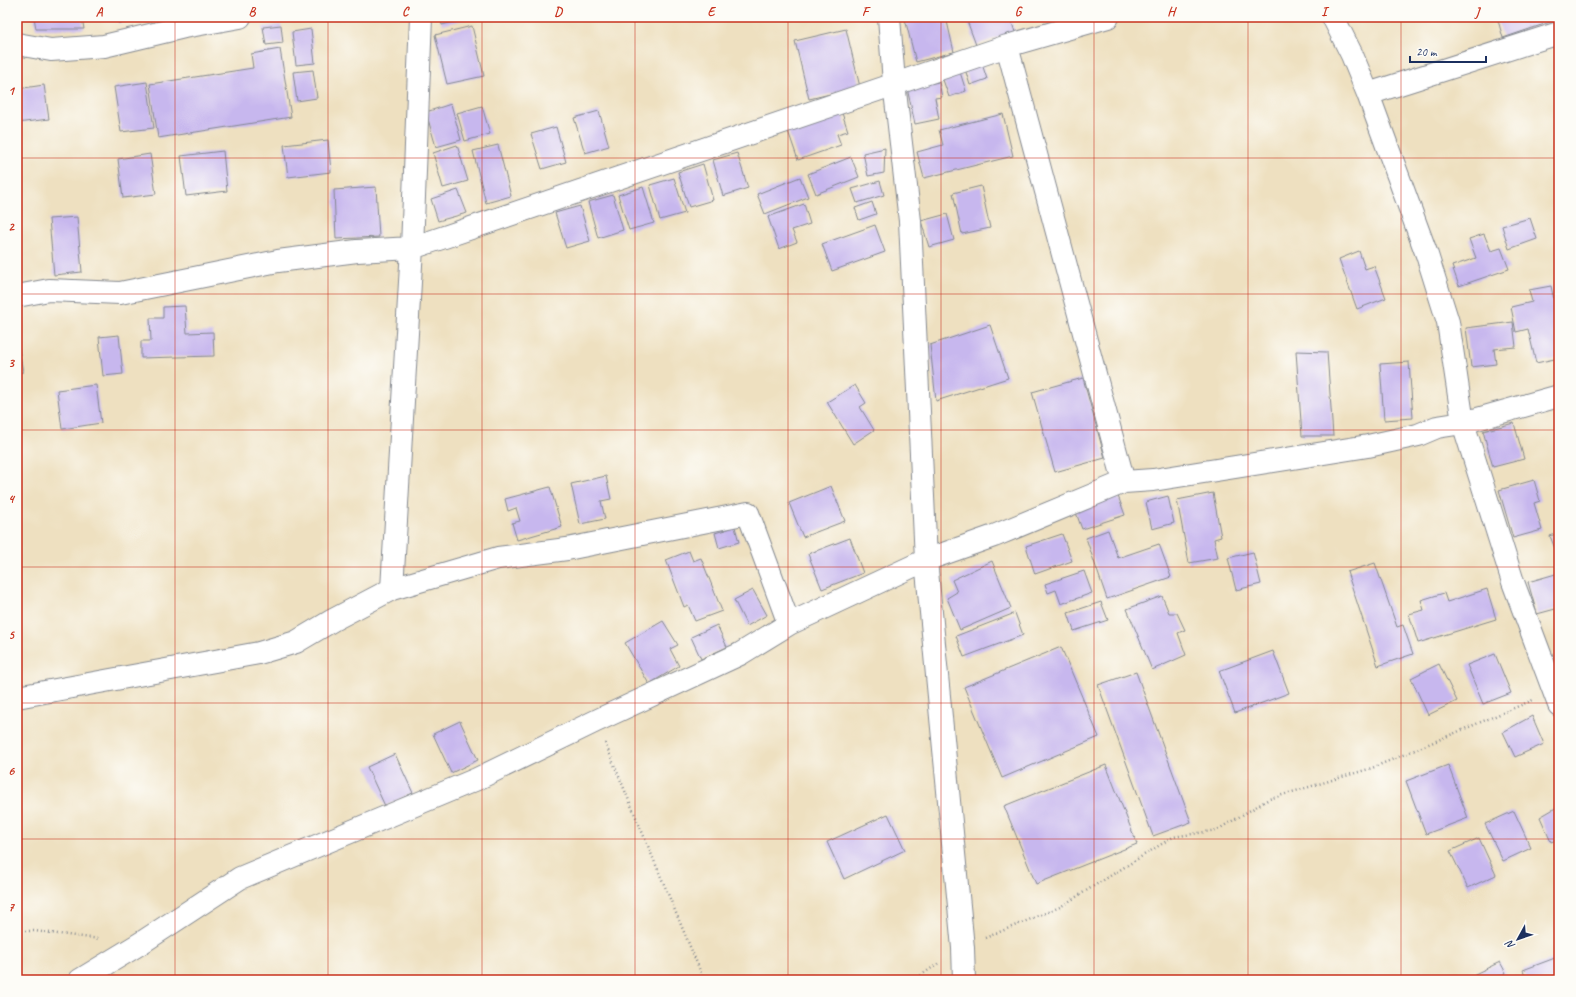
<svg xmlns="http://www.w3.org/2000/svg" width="1576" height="997" font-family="Caveat,sans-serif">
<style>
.building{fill:#c7b7ee}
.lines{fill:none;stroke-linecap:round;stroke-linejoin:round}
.minor-casing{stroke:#84888f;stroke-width:24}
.path{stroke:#84888f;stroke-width:2.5;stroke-dasharray:1 3;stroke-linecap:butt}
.minor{stroke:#fff;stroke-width:22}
.grid{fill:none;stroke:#c8321e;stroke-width:1;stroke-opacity:0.55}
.neatline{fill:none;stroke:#c8321e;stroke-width:1.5}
.grid-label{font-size:13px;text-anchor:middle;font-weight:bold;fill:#c8321e}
</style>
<rect width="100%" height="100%" fill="#fdfcf7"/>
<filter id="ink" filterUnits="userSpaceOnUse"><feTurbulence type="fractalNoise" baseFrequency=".025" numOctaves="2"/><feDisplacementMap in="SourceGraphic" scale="8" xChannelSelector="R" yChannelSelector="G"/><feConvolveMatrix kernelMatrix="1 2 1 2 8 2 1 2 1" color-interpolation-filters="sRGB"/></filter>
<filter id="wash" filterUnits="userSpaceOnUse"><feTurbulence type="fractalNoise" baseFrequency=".012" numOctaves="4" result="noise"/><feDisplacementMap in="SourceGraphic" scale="16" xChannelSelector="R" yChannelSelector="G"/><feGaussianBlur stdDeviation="0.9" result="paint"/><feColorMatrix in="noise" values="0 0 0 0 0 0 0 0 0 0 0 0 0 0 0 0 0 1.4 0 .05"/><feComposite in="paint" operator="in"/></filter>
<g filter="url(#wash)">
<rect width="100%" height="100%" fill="#eee0c0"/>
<g id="blocks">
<path class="building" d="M34,17H82L84,29H36Z
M117,17H140L141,20L118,23Z
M440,17H470V18L442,25Z
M914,17H946L954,52L916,62L905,19Z
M970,17H1010L1015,32L976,45L966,18Z
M1497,17H1559V19L1503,38Z
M281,25L283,43L266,45L263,27Z
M472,26L484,76L447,84L435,35Z
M311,29L315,63L296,65L292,32Z
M846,29L860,87L809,99L795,41Z
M280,49L291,117L158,138L150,84L253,68L251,54Z
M982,64L987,79L970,85L965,69Z
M313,70L317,98L297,101L293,72Z
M960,72L966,91L949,97L942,77Z
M147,82L154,128L121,132L114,87Z
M939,82L942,97L935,98L939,119L915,124L907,88Z
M44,85L49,119L17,123V89Z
M451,104L461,140L436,147L426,112Z
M482,106L490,134L465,141L457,113Z
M841,110L848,131L837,134L841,145L798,160L787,128Z
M599,111L609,146L585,153L574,118Z
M1003,114L1013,156L924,178L917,152L943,145L939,130Z
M556,127L566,162L542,169L531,134Z
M328,140L331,172L288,177L284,145Z
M457,145L468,181L443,188L433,153Z
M498,145L511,196L486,203L473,151Z
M885,148L884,173L868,176L863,153Z
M223,151L227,191L186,196L181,156Z
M737,153L748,188L723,196L713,160Z
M150,154L156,194L123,198L118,159Z
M851,157L859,177L816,194L808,174Z
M703,164L713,200L689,207L678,172Z
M800,177L808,197L765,214L757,194Z
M674,178L685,213L660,220L650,185Z
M880,181L884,195L857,203L852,189Z
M981,186L990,228L962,234L953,193Z
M376,187L379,237L336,239L334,190Z
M643,187L654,223L629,230L618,195Z
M458,190L467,213L438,221L431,199Z
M613,195L623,230L598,238L588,202Z
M872,202L876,214L859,220L855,208Z
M804,204L810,224L792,230L797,242L779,249L768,217Z
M580,206L590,241L566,248L555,213Z
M947,214L954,240L929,247L921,221Z
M77,217L82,272L54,275L49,219Z
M1530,218L1537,239L1509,249L1502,226Z
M875,225L885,252L832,271L822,244Z
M1484,234L1491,251L1501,248L1509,269L1459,286L1452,266L1476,258L1469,239Z
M1359,251L1365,269L1374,266L1386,298L1357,309L1339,259Z
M1551,286L1559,323V358L1536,363L1528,329L1516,332L1511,307L1532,302L1529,290Z
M185,306L187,333L213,332L214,356L141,358V341H151L150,318H163V307Z
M1513,322L1516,347L1494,349L1496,364L1471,367L1466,328Z
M990,325L1008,378L936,401L930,345Z
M119,335L123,374L103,376L99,337Z
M17,338L23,372L17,373Z
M1296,351L1327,352L1333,436H1302Z
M1409,362L1413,418L1384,420L1380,364Z
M1083,378L1105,458L1055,472L1032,392Z
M96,385L101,423L62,429L57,390Z
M855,385L866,403L860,407L874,430L853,444L827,402Z
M1514,423L1524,459L1493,467L1483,431Z
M606,476L611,499L601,501L605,519L580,524L571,484Z
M1534,480L1540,501L1534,503L1542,530L1513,538L1499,490Z
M831,486L845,521L803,537L789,503Z
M550,487L562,527L517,540L512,523L520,521L516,508L508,511L505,499Z
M1213,493L1221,537L1214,539L1218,558L1189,563L1177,500Z
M1118,496L1125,515L1082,529L1075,510Z
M1168,496L1174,523L1152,529L1146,502Z
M735,527L739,542L719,548L715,533Z
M1108,530L1118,558L1159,544L1171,577L1107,599L1086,538Z
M1559,533V550L1556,551L1550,536Z
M1062,534L1072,561L1035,574L1026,546Z
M850,538L863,573L822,589L808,554Z
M689,551L693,561L701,558L722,611L695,621L688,605L684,607L666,560Z
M1253,552L1261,584L1236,590L1228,558Z
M992,561L1011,608L960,630L947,598L957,592L952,580Z
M1375,563L1397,627L1403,625L1413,654L1378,666L1347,572Z
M1084,571L1092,593L1061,604L1056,590L1048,593L1045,584Z
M1559,573V608L1537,614L1528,582Z
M1487,589L1496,619L1418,643L1409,614L1424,610L1421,600L1444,593L1447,602Z
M753,590L767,615L747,626L734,600Z
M1162,596L1169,613H1177L1185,630L1178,633L1186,655L1152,670L1127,609Z
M1101,602L1108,620L1074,631L1068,613Z
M1015,613L1023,635L964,657L956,636Z
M663,621L678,645L670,649L679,666L649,684L625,643Z
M717,625L727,647L701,659L691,637Z
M1061,647L1099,737L1002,778L964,687Z
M1273,651L1289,693L1235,713L1219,671Z
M1495,654L1511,693L1483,704L1467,665Z
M1439,664L1457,701L1428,715L1411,678Z
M1136,672L1191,822L1153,836L1098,685Z
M1532,716L1544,744L1515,757L1503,732Z
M460,721L478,760L451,773L433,734Z
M395,754L413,793L385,806L367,767Z
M1106,765L1137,844L1036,884L1004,806Z
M1448,765L1468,818L1426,834L1406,781Z
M1559,806V839L1551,842L1540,817Z
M1514,811L1531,848L1503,861L1485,824Z
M888,814L905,850L844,879L827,842Z
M1479,838L1496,875L1468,888L1450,851Z
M1555,958L1559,969V980H1527L1523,970Z
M1500,962L1506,973L1491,980H1478L1475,974Z"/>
</g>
</g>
<g filter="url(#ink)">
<use href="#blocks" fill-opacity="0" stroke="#84888f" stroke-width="1"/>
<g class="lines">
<g class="minor-casing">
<path id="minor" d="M889,17L894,83L910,221L926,560L963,948L964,980
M17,44L51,50L104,46L184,27L240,17
M1007,46L1124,482
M1368,94L1559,33
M17,296L49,290L120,293L278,261L357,251L412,248L1007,46L1108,17
M1559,396L1463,423L1513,582L1559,705
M392,589L412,248L421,17
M17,697L259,653L296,642L333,620L392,589L498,558L567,549L748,513L789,624
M80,980L141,943L240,878L477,779L596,721L740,654L789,624L926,560L994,536L1124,482L1153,480L1368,446L1418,435L1437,427L1463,423L1448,322L1427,255L1368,94L1352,55L1333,17"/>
</g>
<path class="path" d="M605,743L704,980
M17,931H34L100,939
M985,938L1060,907L1173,837L1217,830L1269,799L1372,768L1533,700
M914,980L939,963"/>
<use href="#minor" class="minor"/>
</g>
</g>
<path class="grid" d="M175,17V980M328,17V980M482,17V980M635,17V980M788,17V980M941,17V980M1094,17V980M1248,17V980M1401,17V980M17,158H1559M17,294H1559M17,430H1559M17,567H1559M17,703H1559M17,839H1559"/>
<rect width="1576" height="997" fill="none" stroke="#fdfcf7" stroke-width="44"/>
<g transform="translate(1518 939) rotate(230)" stroke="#fdfcf7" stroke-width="3" paint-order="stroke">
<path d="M0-3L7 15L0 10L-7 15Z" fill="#1b2f5e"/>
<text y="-6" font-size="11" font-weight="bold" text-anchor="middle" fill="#1b2f5e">N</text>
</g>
<path d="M1410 56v6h76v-6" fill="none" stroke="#1b2f5e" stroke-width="2"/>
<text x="1416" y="56" font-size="12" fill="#1b2f5e" stroke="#fdfcf7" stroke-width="3" paint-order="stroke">20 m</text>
<rect x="22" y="22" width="1532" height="953" class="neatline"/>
<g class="grid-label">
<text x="99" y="16">A</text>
<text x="252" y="16">B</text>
<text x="405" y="16">C</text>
<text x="558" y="16">D</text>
<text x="711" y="16">E</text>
<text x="865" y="16">F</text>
<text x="1018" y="16">G</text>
<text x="1171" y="16">H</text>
<text x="1324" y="16">I</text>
<text x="1477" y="16">J</text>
<text x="11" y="95">1</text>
<text x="11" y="231">2</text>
<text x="11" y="367">3</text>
<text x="11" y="503">4</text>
<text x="11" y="639">5</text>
<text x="11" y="775">6</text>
<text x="11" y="911">7</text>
</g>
</svg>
